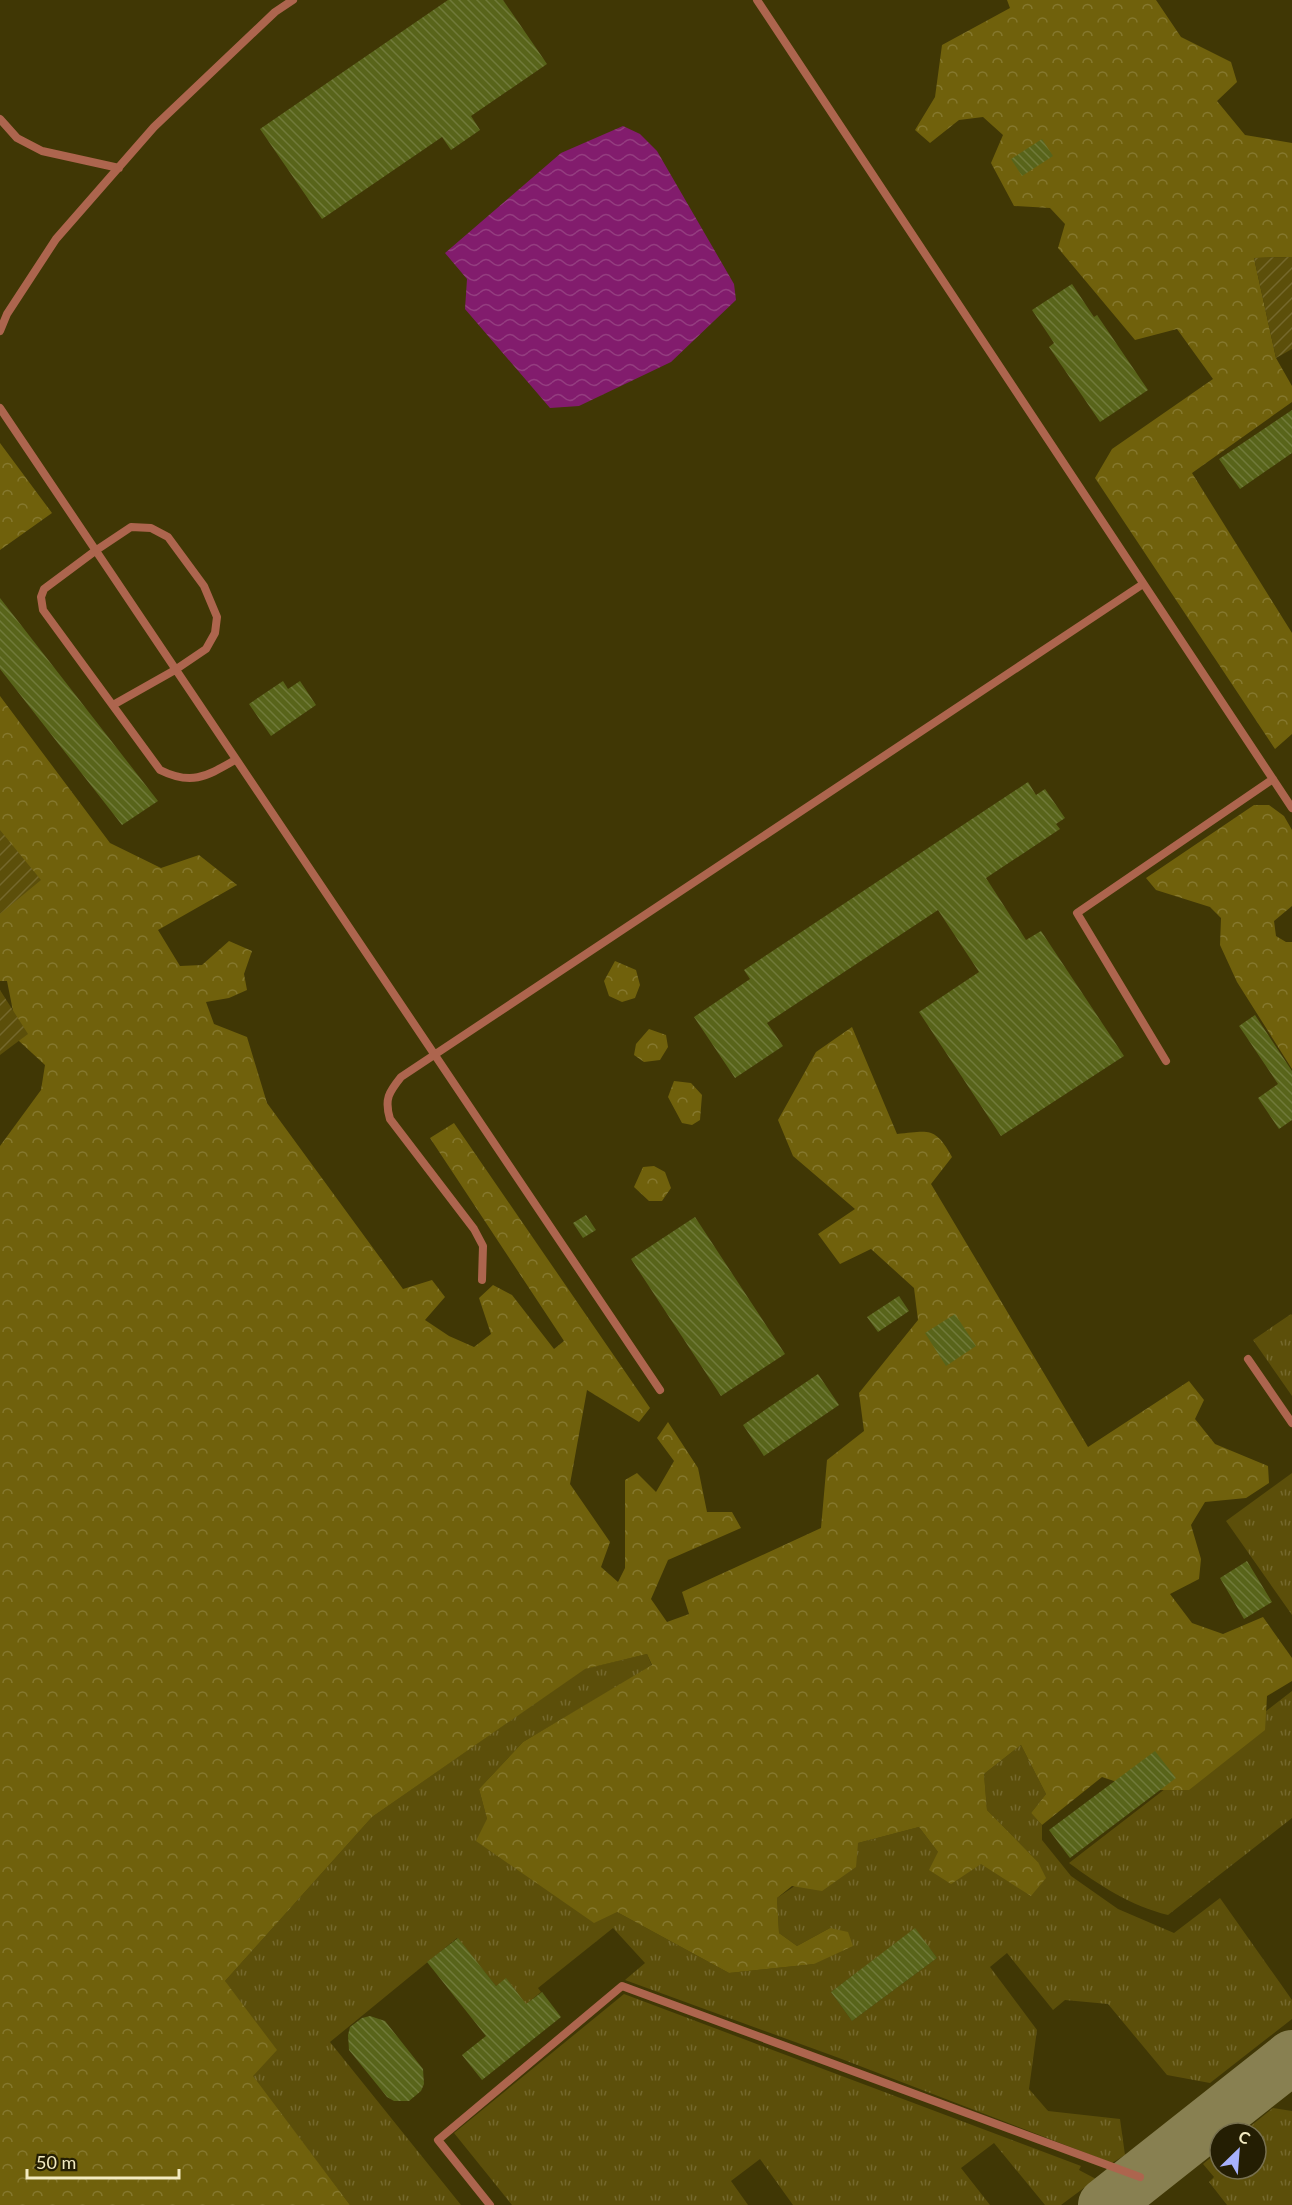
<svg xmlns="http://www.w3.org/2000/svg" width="1292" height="2205" font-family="Lato,sans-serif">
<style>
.grass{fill:url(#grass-tufts);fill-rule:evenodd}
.forest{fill:url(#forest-crowns)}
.garden{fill:url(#garden-furrows)}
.water{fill:url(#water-waves)}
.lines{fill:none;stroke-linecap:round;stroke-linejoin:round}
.taxiway{stroke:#888051;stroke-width:54}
.building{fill:url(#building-back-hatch)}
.lane{stroke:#ad654e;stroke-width:8}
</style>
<defs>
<pattern id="grass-tufts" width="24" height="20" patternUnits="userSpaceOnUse" patternTransform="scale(1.5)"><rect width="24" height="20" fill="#5c4f0a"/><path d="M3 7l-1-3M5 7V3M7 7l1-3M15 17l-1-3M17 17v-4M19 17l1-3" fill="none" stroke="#74682c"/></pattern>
<pattern id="forest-crowns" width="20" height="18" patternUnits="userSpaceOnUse" patternTransform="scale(1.5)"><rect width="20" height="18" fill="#70610c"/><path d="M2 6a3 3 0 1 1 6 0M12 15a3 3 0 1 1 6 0" fill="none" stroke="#85782e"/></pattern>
<pattern id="garden-furrows" width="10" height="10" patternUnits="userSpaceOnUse" patternTransform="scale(1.5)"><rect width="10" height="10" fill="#5c4f0a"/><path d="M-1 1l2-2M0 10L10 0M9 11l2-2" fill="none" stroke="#74682c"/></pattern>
<pattern id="water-waves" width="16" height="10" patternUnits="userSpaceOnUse" patternTransform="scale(1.5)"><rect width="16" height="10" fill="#821c6d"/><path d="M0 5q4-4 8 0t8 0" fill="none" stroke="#943d80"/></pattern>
<pattern id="building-back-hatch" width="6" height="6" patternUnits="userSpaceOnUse" patternTransform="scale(1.5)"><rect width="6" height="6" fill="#58641a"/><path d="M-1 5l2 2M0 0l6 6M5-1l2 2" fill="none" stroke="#707a3a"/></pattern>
</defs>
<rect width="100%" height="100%" fill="#403705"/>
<path class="grass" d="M1291,1314L1292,1315V1396L1253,1340Z
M1292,1473V1615L1226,1521Z
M647,1654L652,1666L523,1742L479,1789L487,1819L617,1912L729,1973L814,1964L830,1928L797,1946L779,1933L777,1898L858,1843L919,1827L938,1852L981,1864L1038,1862L987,1810L984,1774L1021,1745L1046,1794L1031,1813L1042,1825V1840L1071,1876L1118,1909L1174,1933L1220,1898L1292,2000V2019L1210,2083L1167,2075L1108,2004L1065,2000L1053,2010L1007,1953L990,1967L1037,2030L1029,2089L1048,2111L1120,2119L1125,2155L1112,2163L839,2058L625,1980L645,1963L613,1928L538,1988L541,1992L503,2023L517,1992L506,1979L496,1986L457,1938L330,2042L461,2205H350L252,2076L225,1981L372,1817L584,1669ZM915,1929L937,1958L852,2021L831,1992Z
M1292,1691V1818L1168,1915C1131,1906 1099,1885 1069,1863Z
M624,1994L1081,2166L1079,2170L1096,2179L1061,2205H1045L994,2143L961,2168L990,2205H793L760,2159L731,2181L748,2205H512L454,2133Z
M1273,2108L1292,2111V2205H1227L1209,2182L1214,2177L1203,2164L1220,2150V2169H1256V2133H1242Z"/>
<path class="forest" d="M1007,0H1156L1181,37L1231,62L1237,82L1217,101L1245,135L1292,143V257L1254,258L1276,358L1292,386V402L1192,473L1292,633V734L1275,749L1095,478L1112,449L1213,379L1177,329L1135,340L1058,248L1065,224L1050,208L1014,206L991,163L1003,135L983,117L959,120L930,143L915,130L935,97L942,45L1010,8Z
M0,443L52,513L0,550Z
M0,696L110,843L161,868L199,855L237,885L158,930L180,966L202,965L229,941L252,951L244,974L247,990L229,998L206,1002L214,1024L247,1037L267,1103L403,1289L432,1280L445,1297L425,1320L449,1336L474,1347L491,1334L479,1298L493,1285L512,1295L554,1349L564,1341L430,1138L454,1123L650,1408L639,1422L587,1390L570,1484L610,1542L601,1567L618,1582L625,1568V1480L637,1473L656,1492L674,1461L657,1438L668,1422L698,1468L707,1512H732L741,1528L668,1560L651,1599L667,1622L689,1614L682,1592L821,1528L827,1460L864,1431L859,1393L918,1320L914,1288L871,1249L840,1264L818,1234L855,1209L793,1156L778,1120L816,1052L852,1027L897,1134C929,1131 935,1126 952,1157L931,1184L1088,1447L1189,1381L1204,1400L1195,1419L1215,1444L1268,1466L1269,1483L1246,1498L1205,1502L1191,1525L1201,1559L1199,1579L1170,1594L1192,1623L1223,1634L1263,1617L1292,1658V1681L1267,1696L1265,1730L1189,1790H1141L1102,1777L1042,1825L1031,1813L1046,1794L1021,1745L984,1774L987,1810L1038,1862L1046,1878L1031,1896L981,1864L951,1884L929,1870L938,1852L919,1827L858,1843L856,1867L822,1891L792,1886L777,1898L779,1933L797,1946L830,1928L848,1932L853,1946L814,1964L729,1973L617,1912L594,1923L476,1841L487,1819L479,1789L523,1742L652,1665L647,1654L585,1669L372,1817L225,1981L277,2050L253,2076L350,2205H0V1146L41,1090L45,1065L19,1041L7,981H0Z
M1254,805H1269L1284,816L1292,830V906L1274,921L1276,936L1286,942H1292V1069L1237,982L1220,945L1221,918L1210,907L1156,890L1146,878Z
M615,961L636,970L640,985L635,998L622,1002L609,996L604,981Z
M649,1029L666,1035L668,1047L660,1060L644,1062L634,1055L636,1044Z
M674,1081L691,1083L702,1095L700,1120L692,1125L682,1123L668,1097Z
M654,1166L665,1172L671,1188L662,1201H649L634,1187L643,1167Z"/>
<path class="garden" d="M1292,257V349L1276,358L1254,258Z
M0,830L41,880L0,914Z
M0,990L28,1034L0,1055Z"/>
<path class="water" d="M623,126L640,134L657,151L734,284L736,300L671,362L579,406L550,408L465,309L467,279L445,253L561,153Z"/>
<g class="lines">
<path class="taxiway" d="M1105,2205L1292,2057"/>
</g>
<path class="building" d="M448,0H503L547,64L471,116L480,130L451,150L442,137L322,219L260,129Z
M1042,139L1053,156L1022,176L1011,159Z
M1072,284L1094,317L1097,315L1148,390L1100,422L1049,347L1054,343L1032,310Z
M1292,410V453L1240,489L1219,459Z
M0,598L158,801L122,825L0,669Z
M283,681L288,689L300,681L316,705L271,736L249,704Z
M1028,782L1036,795L1045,789L1065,818L1056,824L1060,829L986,878L1026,940L1041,931L1124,1056L1001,1136L919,1012L979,972L938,910L767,1023L783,1046L735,1078L694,1017L750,979L744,970Z
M1255,1015L1292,1071V1120L1279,1129L1258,1098L1278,1084L1239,1026Z
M586,1215L596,1230L583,1238L573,1223Z
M695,1217L785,1354L721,1396L631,1259Z
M899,1296L909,1311L878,1332L867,1317Z
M955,1314L976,1346L946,1366L925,1333Z
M818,1374L839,1405L764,1456L743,1425Z
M1247,1561L1272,1602L1244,1619L1220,1578Z
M1155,1751L1176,1778L1070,1858L1049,1830Z
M915,1928L937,1958L852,2021L831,1992Z
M458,1938L496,1986L506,1978L526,2004L542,1992L561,2017L482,2080L462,2055L486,2036L427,1962Z
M370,2016L385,2021L423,2069L424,2084L421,2091L409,2101H394L387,2097L349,2050L348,2035L350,2027L362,2018Z"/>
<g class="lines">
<path class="lane" d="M757,0L1292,808
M0,119L17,138L42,151L119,168
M0,331L7,314L56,239L154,127L275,12L293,0
M0,408L660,1390
M113,705L175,670L206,649L215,633L217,617L204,586L168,537L151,528L131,527L95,551L44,589L41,597L43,610L160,770C192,786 207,776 235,760
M1166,1061L1077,913L1273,779
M482,1280L483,1246L474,1229L390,1119C384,1099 389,1092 401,1077L1143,584
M1248,1359L1292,1423
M490,2205L438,2140L622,1986L1140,2177"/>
</g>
<g transform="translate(1238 2151) rotate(25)"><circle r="28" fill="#241e03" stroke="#77704f" stroke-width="1.5"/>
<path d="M0-4.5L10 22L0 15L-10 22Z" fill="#a7b1fc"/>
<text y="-9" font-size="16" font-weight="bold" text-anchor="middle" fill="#f3ebc1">С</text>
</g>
<path d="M27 2169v9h152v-9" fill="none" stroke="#f3ebc1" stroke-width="3"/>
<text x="36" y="2169" font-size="18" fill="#f3ebc1" stroke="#241e03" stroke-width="4.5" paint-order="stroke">50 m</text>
</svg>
